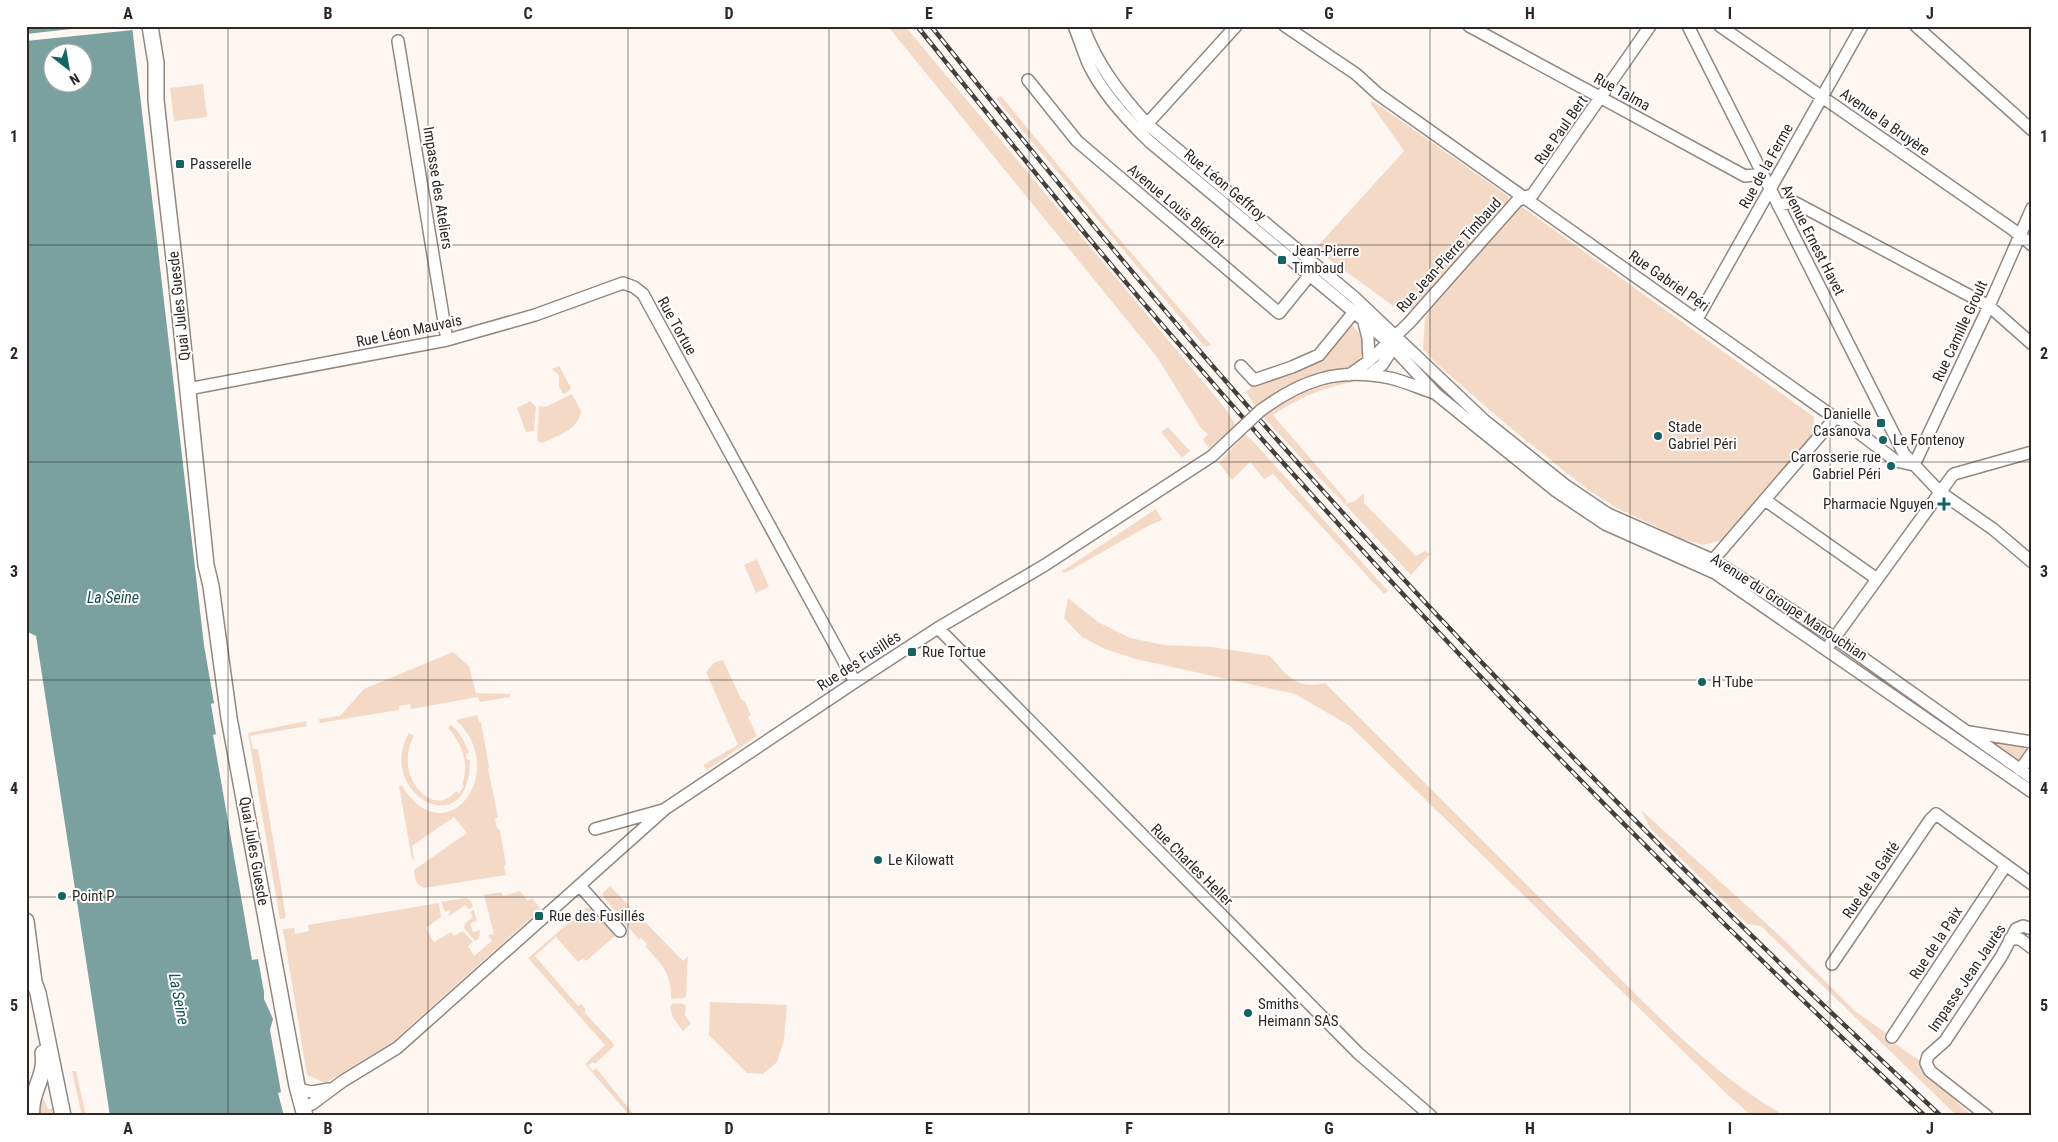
<svg xmlns="http://www.w3.org/2000/svg" width="2058" height="1142" font-family="'Roboto Condensed',sans-serif">
<style>
.green{fill:#f4dac6}
.water{fill:#7aa19f;fill-rule:evenodd}
.pier{fill:#fef7f1}
.lines{fill:none;stroke-linecap:round;stroke-linejoin:round}
.minor-casing{stroke:#93877f;stroke-width:14}
.major-casing{stroke:#93877f;stroke-width:18}
.minor{stroke:#fff;stroke-width:11}
.major{stroke:#fff;stroke-width:15}
.rail-casing{stroke:#443f3b;stroke-width:4.5}
.rail{stroke:#fff;stroke-width:2.5;stroke-dasharray:8;stroke-linecap:butt}
.minor-bridge-casing{stroke:#93877f;stroke-width:14;stroke-linecap:butt}
.minor-bridge{stroke:#fff;stroke-width:11}
.grid{fill:none;stroke:#2d2825;stroke-width:1;stroke-opacity:0.55}
.poi-dot{fill:#156462;stroke:#fff;stroke-width:2}
.labels{text-anchor:middle;dominant-baseline:central;stroke-width:4;stroke-linejoin:round;paint-order:stroke}
.street-label{font-size:15px;fill:#2d2825;stroke:#fff}
.poi-label{font-size:15px;fill:#2d2825;stroke:#fff;text-anchor:start}
.water-label{font-size:16px;font-style:italic;fill:#16504f;stroke:#fff}
.neatline{fill:none;stroke:#2d2825;stroke-width:2}
.grid-label{font-size:16px;text-anchor:middle;font-weight:bold;fill:#2d2825}
</style>
<rect width="100%" height="100%" fill="#fef7f1"/>
<path class="green" d="M895,26H905L1225,408L1236,425L1209,448L1203,440L1208,434L1201,428L1157,357L890,29Z
M203,84L207,117L174,121L170,88Z
M1001,96L1115,234L1211,345L1205,347L996,99Z
M1371,101L1374,102L1508,196L1509,202L1414,309L1396,308L1315,249L1404,151L1371,104Z
M1521,206L1814,417L1813,436L1722,540L1703,545L1682,539L1617,508L1588,490L1507,425L1437,364L1423,349L1425,318L1428,314L1426,310Z
M1351,324C1364,336 1370,354 1352,365C1345,369 1315,374 1302,379C1283,387 1272,394 1256,407L1246,392L1257,383L1299,368Z
M559,366L571,388L569,391L563,394L559,386V375L552,369Z
M1353,379V382C1324,387 1298,398 1273,415L1347,501L1345,504L1355,501L1364,493V503L1416,556L1425,551L1430,554L1411,575L1263,417C1289,393 1319,387 1353,379Z
M572,394L581,411C578,431 558,435 542,443L537,441L539,406L546,407Z
M530,401L536,407L534,431L526,432L517,408Z
M1168,427L1190,451L1182,458L1161,432Z
M1245,434L1251,439L1388,591L1384,594L1273,474L1264,479L1250,462L1232,480L1219,463Z
M1156,509L1162,520L1148,526L1069,571L1064,573L1062,571Z
M757,559L769,587L756,593L744,565Z
M1068,598L1098,622L1130,638L1164,645L1213,647L1270,656C1287,675 1296,690 1325,683C1409,767 1493,851 1577,935C1641,999 1705,1070 1785,1116H1752L1728,1095L1350,726L1295,694L1136,659L1105,649L1082,637L1064,618Z
M453,652L469,666L476,693L510,694V697L480,702L478,697L411,709L410,704L399,706V710L320,723L319,719L340,716L364,689Z
M723,660L741,699L745,702L751,715L748,717L757,736L707,770L703,765L738,745L706,672L715,662Z
M477,715L479,722H481L489,767L488,768L498,817L495,819L497,828L500,830L506,864L504,866L506,875L424,888C415,885 415,878 414,870L467,833L454,817L412,846L414,860L412,859L399,786H402C446,857 511,771 456,720Z
M306,721L307,726L250,736L253,749H258L286,918L280,919L248,733Z
M451,725C460,732 465,742 469,753L466,754L467,759L470,760C470,847 374,793 409,733L414,736C409,745 407,755 408,766C411,789 436,815 456,791L459,793L464,786L462,784C470,765 462,743 448,728Z
M1989,740L2023,746L2026,750L2017,763Z
M1641,810L1778,934L1855,1011L1886,1033L1884,1036L1892,1046L1894,1043L1919,1060L1930,1077L1972,1116H1957L1761,926L1747,924L1650,828Z
M610,886L683,961L688,956L686,995L684,998L671,999C672,973 661,964 645,946L647,944L641,938L639,940L603,896V893Z
M520,891L528,901L532,898L541,909L390,1044L327,1082H323L307,1075L283,929L294,928L295,934L309,931L308,925L439,903L441,917L426,928L434,942L451,932L454,936L463,931L473,942L468,946L474,956L492,941L488,935L494,934L484,895L501,892L503,896Z
M466,898L471,901L473,907L468,909L465,905L449,916L448,915L450,913L449,910L445,912L441,902Z
M586,908H593L616,935L586,961L583,958L578,962L556,937L535,956L578,1006L581,1004L585,1008V1013L612,1042L614,1046L595,1064L593,1062L588,1065L593,1071L596,1068L635,1116H630L585,1064L605,1045L528,958Z
M474,909L477,921L470,923L473,932L480,930L479,939L475,941L464,928L465,923L473,917L470,912Z
M710,1002L787,1005L784,1040L777,1062L763,1074L747,1073L709,1035Z
M673,1003L684,1004L686,1006L685,1016L691,1023L683,1031L672,1016L670,1006Z
M72,1071H76L86,1116H82Z
M41,1097L44,1099L48,1109H54L55,1116H37Z"/>
<path class="water" d="M26,26H132L204,645L214,703L211,704L216,734L213,735L252,960L258,959L264,992V999L273,1019L270,1030L281,1092L278,1093L284,1116H110L36,636L26,631ZM52,52H82V82H52Z"/>
<path class="pier" d="M98,26H132L133,30L26,41V34Z"/>
<g class="lines">
<g class="minor-casing">
<path id="minor" d="M1074,26C1079,38 1083,51 1088,63C1102,93 1126,119 1150,142L1354,312L1388,342L1436,394L1556,491L1605,524L1715,573L2032,792
M1083,26C1097,65 1120,94 1147,124L1354,297L1485,421L1565,485L1608,514L1713,560L1835,638L2032,778
M1285,26L1356,74L1378,94L1835,418L1842,420L1896,461L1914,465
M1469,26L1745,176L1763,174
M1688,26L1904,454L1940,492L1993,529L2032,562
M1720,26L2012,229L2032,245
M1916,26L2032,130
M398,41L447,340
M1028,80L1077,141L1279,313L1309,276
M1147,124L1236,26
M1778,205L1794,202L1989,306L2032,344
M1363,319L1368,338L1369,361
M1697,319L1862,26
M1241,366L1254,380L1292,367L1319,355L1354,312
M1349,375L1369,361L1409,323L1517,201L1533,194L1650,26
M1369,375L1382,365L1397,342
M188,389L447,340L535,315L623,283L634,287L643,294L855,682
M1260,411C1300,381 1338,367 1390,378C1404,381 1419,388 1434,393
M1914,465L1989,306L2032,208
M1765,500L1877,579
M1713,560L1835,418
M938,628L1358,1053L1431,1116
M1830,644L1952,476L1954,474L2032,452
M1969,732L2032,742
M2020,770L2032,753
M595,829L663,810
M580,886L620,931
M2010,939H2020L2032,948
M1832,964L1930,820L1936,814L2032,884
M1892,1037L2006,865
M297,1089L312,1092L329,1089
M302,1107L312,1104L343,1081L397,1048L665,809L855,682L938,628L1045,565L1212,456
M1987,1116L1930,1071L1926,1063L1928,1056L1945,1041L2001,957L2016,929L2023,926L2032,929"/>
</g>
<g class="major-casing">
<path id="major" d="M150,26L156,63V100L162,155L175,267L206,565L211,586L229,718L297,1086L305,1116
M26,921L34,982L38,993L63,1116
M32,1116C29,1093 47,1076 43,1053"/>
</g>
<use href="#minor" class="minor"/>
<use href="#major" class="major"/>
<g class="rail-casing">
<path id="rail" d="M917,26C1003,133 1088,240 1178,343C1412,615 1663,871 1925,1116
M931,26C1031,151 1132,274 1237,394C1458,647 1695,887 1941,1116"/>
</g>
<use href="#rail" class="rail"/>
<g class="minor-bridge-casing">
<path id="minor-bridge" d="M1212,456L1260,411"/>
</g>
<use href="#minor-bridge" class="minor-bridge"/>
</g>
<path class="grid" d="M228,26V1116M428,26V1116M628,26V1116M829,26V1116M1029,26V1116M1229,26V1116M1430,26V1116M1630,26V1116M1830,26V1116M26,245H2032M26,462H2032M26,680H2032M26,897H2032"/>
<g class="poi-dot">
<rect x="175" y="159" width="10" height="10" rx="2.5"/>
<rect x="1277" y="255" width="10" height="10" rx="2.5"/>
<rect x="1876" y="418" width="10" height="10" rx="2.5"/>
<circle cx="1658" cy="436" r="5"/>
<circle cx="1883" cy="440" r="5"/>
<circle cx="1891" cy="466" r="5"/>
<path d="M1941.5 496.5h5v5h5v5h-5v5h-5v-5h-5v-5h5z"/>
<rect x="907" y="647" width="10" height="10" rx="2.5"/>
<circle cx="1702" cy="682" r="5"/>
<circle cx="878" cy="860" r="5"/>
<circle cx="62" cy="896" r="5"/>
<rect x="534" y="911" width="10" height="10" rx="2.5"/>
<circle cx="1248" cy="1013" r="5"/>
</g>
<g class="labels">
<g class="street-label">
<text transform="translate(1622 92) rotate(29)">Rue Talma</text>
<text transform="translate(1885 122) rotate(35)">Avenue la Bruyère</text>
<text transform="translate(1561 130) rotate(-55)">Rue Paul Bert</text>
<text transform="translate(1766 166) rotate(-61)">Rue de la Ferme</text>
<text transform="translate(1225 185) rotate(40)">Rue Léon Geffroy</text>
<text transform="translate(438 188) rotate(81)">Impasse des Ateliers</text>
<text transform="translate(1176 206) rotate(40)">Avenue Louis Blériot</text>
<text transform="translate(1813 240) rotate(63)">Avenue Ernest Havet</text>
<text transform="translate(1449 255) rotate(-48)">Rue Jean-Pierre Timbaud</text>
<text transform="translate(1669 281) rotate(35)">Rue Gabriel Péri</text>
<text transform="translate(179 306) rotate(-96)">Quai Jules Guesde</text>
<text transform="translate(677 326) rotate(61)">Rue Tortue</text>
<text transform="translate(409 331) rotate(-12)">Rue Léon Mauvais</text>
<text transform="translate(1960 331) rotate(-65)">Rue Camille Groult</text>
<text transform="translate(1789 607) rotate(33)">Avenue du Groupe Manouchian</text>
<text transform="translate(859 661) rotate(-33)">Rue des Fusillés</text>
<text transform="translate(254 851) rotate(80)">Quai Jules Guesde</text>
<text transform="translate(1192 865) rotate(45)">Rue Charles Heller</text>
<text transform="translate(1871 880) rotate(-56)">Rue de la Gaité</text>
<text transform="translate(1936 943) rotate(-57)">Rue de la Paix</text>
<text transform="translate(1967 978) rotate(-56)">Impasse Jean Jaurès</text>
</g>
<g class="poi-label">
<text x="190" y="164">Passerelle</text>
<text x="1292" y="251">Jean-Pierre<tspan x="1292" dy="17">Timbaud</tspan></text>
<text x="1871" y="414" text-anchor="end">Danielle<tspan x="1871" dy="17">Casanova</tspan></text>
<text x="1668" y="427">Stade<tspan x="1668" dy="17">Gabriel Péri</tspan></text>
<text x="1893" y="440">Le Fontenoy</text>
<text x="1881" y="457" text-anchor="end">Carrosserie rue<tspan x="1881" dy="17">Gabriel Péri</tspan></text>
<text x="1934" y="504" text-anchor="end">Pharmacie Nguyen</text>
<text x="922" y="652">Rue Tortue</text>
<text x="1712" y="682">H Tube</text>
<text x="888" y="860">Le Kilowatt</text>
<text x="72" y="896">Point P</text>
<text x="549" y="916">Rue des Fusillés</text>
<text x="1258" y="1004">Smiths<tspan x="1258" dy="17">Heimann SAS</tspan></text>
</g>
<g class="water-label">
<text x="113" y="597">La Seine</text>
<text transform="translate(179 999) rotate(79)">La Seine</text>
</g>
</g>
<rect width="2058" height="1142" fill="none" stroke="#ffffff" stroke-width="55"/>
<g transform="translate(68 68) rotate(149)"><circle r="24" fill="#ffffff" stroke="#aba9a8"/>
<path d="M0-4L9 19L0 12L-9 19Z" fill="#156462"/>
<text y="-8" font-size="14" font-weight="bold" text-anchor="middle" fill="#2d2825">N</text>
</g>
<rect x="28" y="28" width="2002" height="1086" class="neatline"/>
<g class="grid-label">
<text x="128" y="19">A</text>
<text x="328" y="19">B</text>
<text x="528" y="19">C</text>
<text x="729" y="19">D</text>
<text x="929" y="19">E</text>
<text x="1129" y="19">F</text>
<text x="1329" y="19">G</text>
<text x="1530" y="19">H</text>
<text x="1730" y="19">I</text>
<text x="1930" y="19">J</text>
<text x="14" y="142">1</text>
<text x="2044" y="142">1</text>
<text x="14" y="359">2</text>
<text x="2044" y="359">2</text>
<text x="14" y="577">3</text>
<text x="2044" y="577">3</text>
<text x="14" y="794">4</text>
<text x="2044" y="794">4</text>
<text x="14" y="1011">5</text>
<text x="2044" y="1011">5</text>
<text x="128" y="1134">A</text>
<text x="328" y="1134">B</text>
<text x="528" y="1134">C</text>
<text x="729" y="1134">D</text>
<text x="929" y="1134">E</text>
<text x="1129" y="1134">F</text>
<text x="1329" y="1134">G</text>
<text x="1530" y="1134">H</text>
<text x="1730" y="1134">I</text>
<text x="1930" y="1134">J</text>
</g>
</svg>
